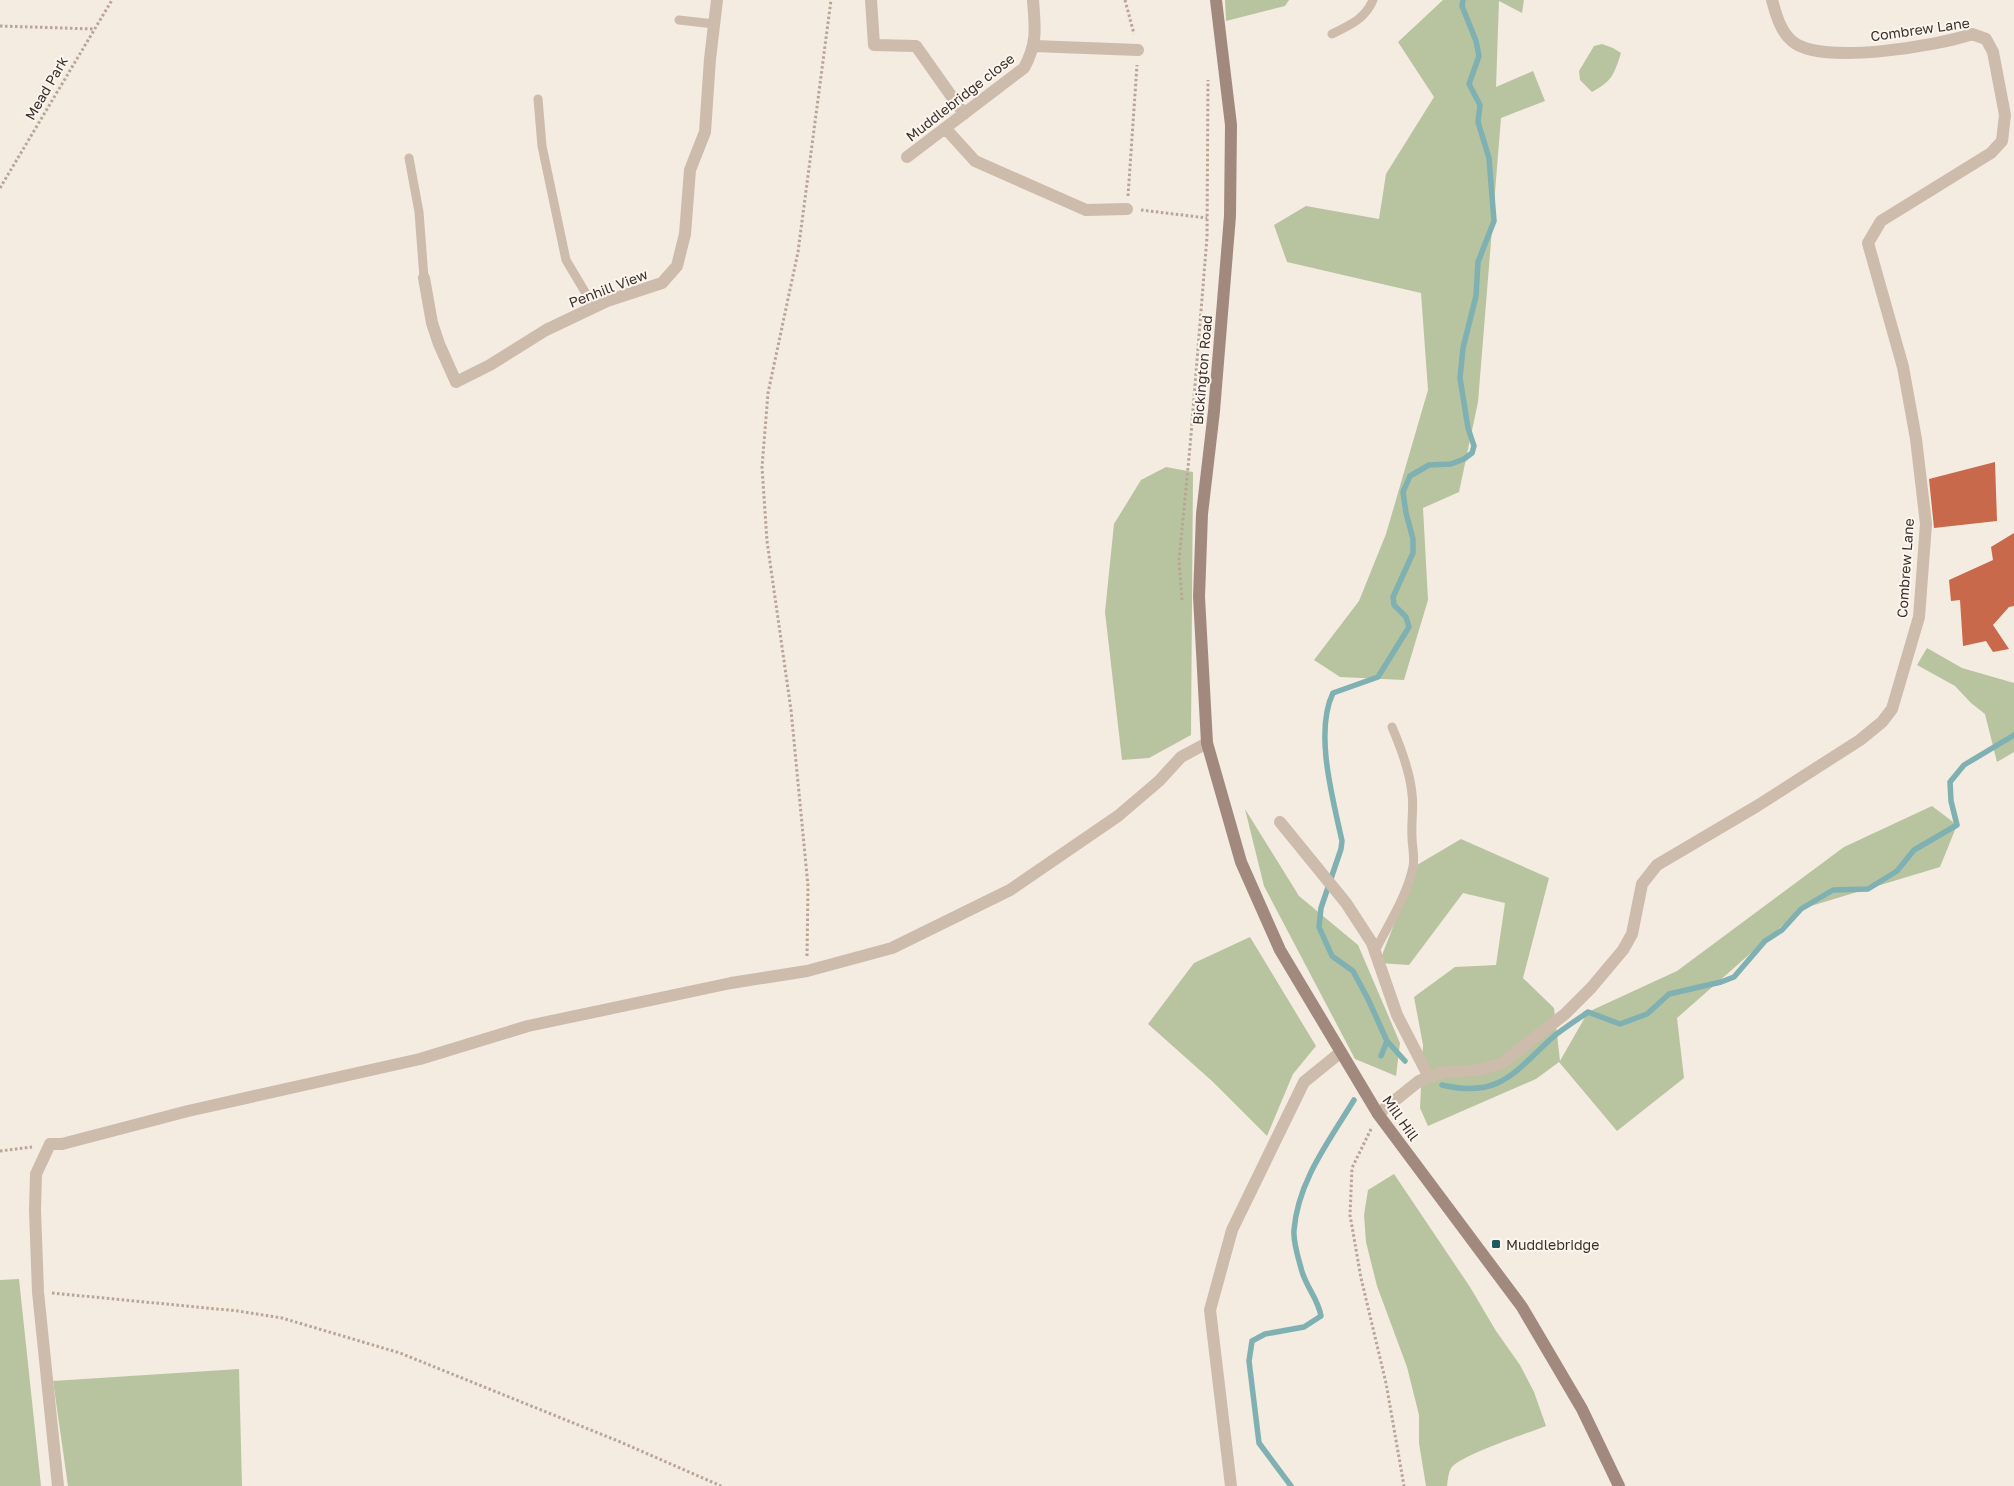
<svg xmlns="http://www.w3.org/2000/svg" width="2014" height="1486" font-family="'Golos Text',sans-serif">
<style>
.green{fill:#b8c4a0}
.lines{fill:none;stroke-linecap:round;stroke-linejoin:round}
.stream{stroke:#7fb0b2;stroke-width:5.5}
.building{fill:#c8694b}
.path{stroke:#b9a596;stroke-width:3;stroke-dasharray:2.5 2.5;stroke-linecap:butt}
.lane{stroke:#cdbbac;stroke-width:9}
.street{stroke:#cdbbac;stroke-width:12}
.secondary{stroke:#a18a7d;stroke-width:12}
.poi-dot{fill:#1f5a5e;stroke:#fbf5ee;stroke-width:2}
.labels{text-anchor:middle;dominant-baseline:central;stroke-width:4;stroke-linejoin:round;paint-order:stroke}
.street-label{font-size:14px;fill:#3b302b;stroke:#fbf5ee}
.poi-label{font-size:14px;fill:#3b302b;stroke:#fbf5ee;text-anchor:start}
</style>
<rect width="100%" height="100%" fill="#f4ebe1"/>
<path class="green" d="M1225,0H1289L1285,6L1226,21Z
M1443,0H1524L1522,13L1499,1L1496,87L1533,71L1545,101L1501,118L1478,402L1459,492L1423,508L1428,600L1404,680L1340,677L1314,660L1359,601L1386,534L1428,390L1421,293L1287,262L1274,225L1306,206L1379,219L1386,174L1434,97L1398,42Z
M1602,44L1613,48L1621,53C1614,75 1612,81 1592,92L1580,80L1579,71L1594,46Z
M1166,467L1193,472L1191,735L1149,758L1122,760L1105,612L1114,524L1141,480Z
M1927,648L1962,668L2014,683V752L1997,762L1985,714L1971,703L1955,686L1917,665Z
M1932,806L1957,825L1940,867L1801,909L1677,1018L1684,1078L1617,1131L1559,1062L1536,1079L1428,1126L1420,1108L1423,1045L1414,997L1455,967L1496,965L1505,903L1463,893L1409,965L1379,963L1417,865L1461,839L1549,878L1523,978L1554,1008L1560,1061L1588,1012L1677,971L1844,847Z
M1245,809L1299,896L1358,945L1400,1043L1396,1076L1355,1059L1264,886Z
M1250,937L1316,1046L1293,1074L1267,1136L1212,1081L1148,1024L1194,963Z
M1394,1174L1470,1287L1496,1331L1520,1365L1534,1392L1546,1426C1528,1433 1462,1455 1452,1467C1448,1472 1448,1480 1447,1486H1426L1419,1443V1415L1407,1367L1377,1286L1366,1242L1364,1215L1368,1190Z
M19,1279L41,1486H0V1280Z
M239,1369L242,1486H68L53,1381Z"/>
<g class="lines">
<path class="stream" d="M1387,1041L1405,1061
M1381,1056L1387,1041L1368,999L1353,971L1332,956L1319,927L1321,908L1341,849L1342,841C1333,799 1314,732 1333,693L1378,677L1409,627L1406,617L1394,605L1393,597L1413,553V539L1406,513L1403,492L1410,476L1429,465L1451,464L1464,459L1472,453L1474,446L1468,428L1460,378L1463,348L1476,296L1478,262L1494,221L1489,158L1478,122L1480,105L1469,84L1479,56L1476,41L1462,6L1463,0
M1442,1085C1500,1099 1515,1071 1553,1037C1564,1028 1577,1020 1588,1012L1620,1024L1647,1014L1669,994L1721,982L1734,977L1765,941L1782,930L1801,909L1833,890L1868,889L1897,871L1914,850L1957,825L1951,801L1950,782L1964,765L2014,735
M1291,1486L1259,1443L1249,1361L1252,1341L1265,1334L1304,1327L1321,1316C1318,1298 1305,1286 1301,1268C1298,1257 1293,1242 1294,1230C1298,1181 1329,1141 1354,1100"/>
</g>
<path class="building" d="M1995,462L1997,521L1934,528L1929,479Z
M2014,533V606L2009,607L1993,625L2009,649L1993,652L1986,641L1963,646L1960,600L1951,601L1949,580L1993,560L1991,547Z"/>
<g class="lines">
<path class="path" d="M1125,0L1134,34
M0,26L94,29
M0,188L112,0
M1128,196L1137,65
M1141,210L1207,218
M1182,600L1179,560L1190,447L1207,237L1208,80
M807,956L808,886L791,710L767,541L762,467L768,393L798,252L831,0
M1371,1129L1352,1168L1350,1215L1361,1278L1386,1383L1404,1486
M0,1151L32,1147
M52,1293L238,1311L282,1318L400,1353L623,1443L721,1486"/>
<path class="lane" d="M679,20L714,24
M1332,34C1350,25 1365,19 1373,0
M538,99L542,146L566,260L594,307
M409,158L419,212L424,278
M1375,951C1388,925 1407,896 1413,867C1415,856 1412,847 1412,836C1411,822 1414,808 1412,794C1410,771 1401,748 1392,727"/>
<path class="street" d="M871,0L874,45L916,46L964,114
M1034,46L1138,50
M945,128L975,161L1086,210L1127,209
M907,157L1024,68C1038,42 1035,28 1033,0
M424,278L432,323L439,344L456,382L490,365L546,330L607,301L662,283L677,266L685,234L690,170L705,132L710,59L717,0
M1280,822L1346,903L1372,943L1397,1015L1429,1077
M1378,1114L1419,1081L1444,1072L1480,1070L1502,1063L1565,1014L1591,988L1623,950L1632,934L1642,884L1657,865L1757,806L1860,740L1882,722L1892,709L1919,617L1926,524L1916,439L1903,367L1868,243L1881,221L1991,153L2002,141L2005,115L1993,52L1986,39L1972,34C1938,46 1820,66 1792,41C1780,31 1776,14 1772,0
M58,1486L38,1292L35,1210L36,1174L50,1144H62L188,1111L420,1059L528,1026L731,983L807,971L892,948L1010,890L1118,816L1159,781L1181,757L1207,743
M1231,1486L1210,1310L1232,1230L1304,1082L1341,1052"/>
<path class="secondary" d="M1216,0L1231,125L1230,216L1214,411L1202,514L1199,597L1207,743L1241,862L1280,950L1378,1114L1522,1307L1582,1409L1619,1486"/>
</g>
<rect class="poi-dot" x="1491" y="1239" width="10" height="10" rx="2.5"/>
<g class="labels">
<g class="street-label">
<text transform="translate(1920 29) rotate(-8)">Combrew Lane</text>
<text transform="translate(46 88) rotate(-60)">Mead Park</text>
<text transform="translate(960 97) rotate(-38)">Muddlebridge close</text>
<text transform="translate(608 288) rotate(-21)">Penhill View</text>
<text transform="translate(1202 370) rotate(-85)">Bickington Road</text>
<text transform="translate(1905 568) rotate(-86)">Combrew Lane</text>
<text transform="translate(1401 1118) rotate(55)">Mill Hill</text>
</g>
<g class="poi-label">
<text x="1506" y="1244">Muddlebridge</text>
</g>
</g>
</svg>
